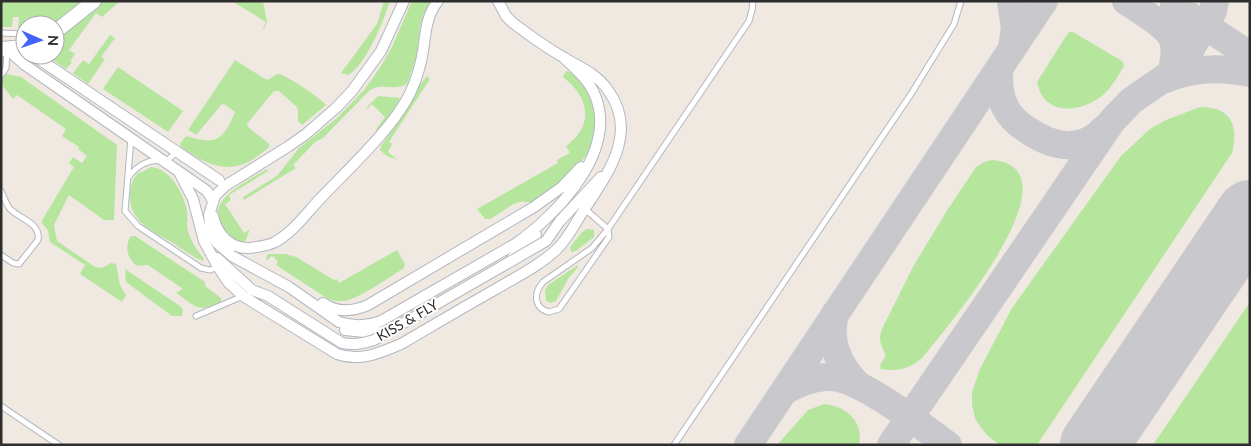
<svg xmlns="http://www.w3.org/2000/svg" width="1251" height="446" font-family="Lato,sans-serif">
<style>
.green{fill:#b6e59e}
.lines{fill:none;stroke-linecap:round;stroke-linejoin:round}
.taxiway{stroke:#c9c8cc;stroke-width:28}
.runway{stroke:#c9c8cc;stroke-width:68}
.lane-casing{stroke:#b4b7c1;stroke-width:7}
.street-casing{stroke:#b4b7c1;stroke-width:12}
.secondary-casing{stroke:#b4b7c1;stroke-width:16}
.lane{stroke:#fff;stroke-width:5}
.street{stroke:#fff;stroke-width:10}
.secondary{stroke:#fff;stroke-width:14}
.street-bridge-casing{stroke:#b4b7c1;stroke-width:12;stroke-linecap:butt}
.street-bridge{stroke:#fff;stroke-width:10}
.labels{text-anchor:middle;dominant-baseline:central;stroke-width:4;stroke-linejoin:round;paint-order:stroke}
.street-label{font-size:14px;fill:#2e2e2e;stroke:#fff}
</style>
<rect width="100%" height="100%" fill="#efe9e1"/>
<path class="green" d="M1,1H85L55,25H25V28L18,27L19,17H13L12,27H1Z
M102,1H120L102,17L96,13L69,50L75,54L70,61L72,62L66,69L45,55H55V37Z
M232,1H263L267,22L264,29L263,28L266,22Z
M384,1H390C384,20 365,67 348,75L341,73L377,24Z
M412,1H433L423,17L420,27L417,56L407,84C395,91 382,83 370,90L323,138L315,142L293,165L296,168L244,200L243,197L277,176L299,148L337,118L365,89L381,66L392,47Z
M1070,32H1073L1122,61L1124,66C1118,76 1112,87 1103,95C1081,113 1044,117 1037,82L1068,33Z
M110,35L115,38L101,57L105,59L88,84L73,73L83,60L89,64Z
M235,60L267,80C270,79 275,75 278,74C285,74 322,99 326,105L302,125L298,121V110L297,107L279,91H274L247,124L248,127L269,144V147C237,177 213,170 181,147L180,144L186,136C216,145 223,141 235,112L224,104L221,105L197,134H195L188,130Z
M118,67L183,111L168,132L103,89Z
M566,71C581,75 587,90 592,103C606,140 581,167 554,187C548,192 542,198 535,201C531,204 526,201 520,202C512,203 498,215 490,219H485L477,209L558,163L557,160L570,153L566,146C595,125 589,97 563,77Z
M7,74L21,77L117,145L114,220H104L69,195L54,225L57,241L95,267L102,268L111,263L116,264L120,285L126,295L122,302L80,274L85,265L50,242L48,230L41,222L74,167L69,163L73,157L82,163L87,156L78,149L79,147L62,136L66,129L17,95L13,99L1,84V77Z
M427,76L430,79L389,142L392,144L388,152L398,160L387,156L380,150L381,146L400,120L419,86Z
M378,96L400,98L388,119L378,131L376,129L385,117L372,104L367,109L366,108Z
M1200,107C1231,107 1239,125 1232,153L1037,445H1000L988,436L981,428L975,418L972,405V392L980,369L1012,308L1121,156L1150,129L1166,120Z
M992,160C1083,168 944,331 922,358C911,368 897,372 881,369L880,365L886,355C881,345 878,340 882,329L914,265L948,209L976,167L984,162Z
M151,167C170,168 184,194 187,211C188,217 186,224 188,231C191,242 197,250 204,259L203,261C193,257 182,249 173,243C154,232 130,222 130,197C130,187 132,179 139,172L140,173Z
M267,169L268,171L229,195L231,200L225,204L244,233L250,229L245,242C234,241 229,238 223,229C221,226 218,222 218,218C213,196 251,179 267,169Z
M587,229L594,230V237L576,251L571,252L570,247L582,232Z
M131,236H135L205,282V286L221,298V302C197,314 196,306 176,293L183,289L148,265L137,266C127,258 124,247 131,236Z
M397,250L405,264L404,268C391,276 357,300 344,301C337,302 332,301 325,297L276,265L278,261L275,259V257L271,256L268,260L266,259L268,254H286L296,257L334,280L337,279L339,283Z
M578,265V267L568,279L556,301L551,303L546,301L545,290L548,285Z
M125,269L180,306L183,310L182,316H172L126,282Z
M1250,302V445H1153Z
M824,404C846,406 864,421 859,445H777L808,410Z"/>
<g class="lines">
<path class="taxiway" d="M1011,1L1015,29L1012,48
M1126,1C1139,10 1166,25 1172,38C1176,47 1175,56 1173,65
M1190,16L1242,50
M1186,57L1213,11L1215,1
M999,69C999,82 999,95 1005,107C1010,117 1019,125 1029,131C1055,148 1082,153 1105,128
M1166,79C1193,67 1221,67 1250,73
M835,314C828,340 838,364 856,383
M784,391C799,383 814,376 832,377C860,378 923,427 948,445
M748,445L1044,1
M891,445L1112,121L1131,101L1170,74L1184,56L1187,45L1188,34L1183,21L1174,6"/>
<path class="runway" d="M1094,445L1250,214"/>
<g class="lane-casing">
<path id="lane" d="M1,33L25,34
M1,75L6,68L7,50
M131,138L125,211L138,226L201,268L210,270L218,267
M128,178C136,166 150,157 165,162L177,152
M1,191C4,197 6,204 10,209C20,219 41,223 38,240L19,264L13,263L1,255
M585,209L608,229L749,21L752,10L753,1
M608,229L609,237L559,309L549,312C533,308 534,292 543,282L592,248Z
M196,316L243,296
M1,406L59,445
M674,445L911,94L954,24L961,1"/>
</g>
<g class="street-casing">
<path id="street" d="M404,1L381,51L352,91L337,107L306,134L289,146L225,186L215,196L209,215L211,234L217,243L232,256L289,287L339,322C354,327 367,326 381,321L515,244C557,215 620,150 594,93C588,79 575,69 564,58
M7,49L25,65L207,191L213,201
M33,55L219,180
M179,172L193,199L204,241L218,267L228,282L243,296L337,354C360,362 380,353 401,344C432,326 464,307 496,289C516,277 539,266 556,250C568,239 575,223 584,210C608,173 639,133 608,90C596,73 579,67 563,57C545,47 529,35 513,23L506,16L498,1
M213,216C217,234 230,249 249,248C258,247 268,246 275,242C292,233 306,214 319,200C347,170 394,128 411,91C417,78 421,64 423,51C426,32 426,16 438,1
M546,241L560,221L601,177
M217,258L252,290L268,296
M512,258L536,235
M323,303C337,313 352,312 368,305L534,207L562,187L581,167
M345,330L375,333L388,331"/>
</g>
<g class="secondary-casing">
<path id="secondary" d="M55,32L94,1
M1,49L25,47"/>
</g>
<use href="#lane" class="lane"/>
<use href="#street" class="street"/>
<use href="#secondary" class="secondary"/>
<g class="street-bridge-casing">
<path id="street-bridge" d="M268,296L342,343C354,345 362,344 374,340L546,241"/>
</g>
<use href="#street-bridge" class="street-bridge"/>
</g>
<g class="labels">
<g class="street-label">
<text transform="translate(407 320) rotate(-30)">KISS &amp; FLY</text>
</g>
</g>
<rect width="1251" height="446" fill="none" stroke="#2e2e2e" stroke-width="5"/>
<g transform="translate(40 40) rotate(92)"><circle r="24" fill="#ffffff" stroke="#ababab"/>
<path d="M0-4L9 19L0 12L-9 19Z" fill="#4264fb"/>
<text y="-8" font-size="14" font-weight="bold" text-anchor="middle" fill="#2e2e2e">N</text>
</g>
</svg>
